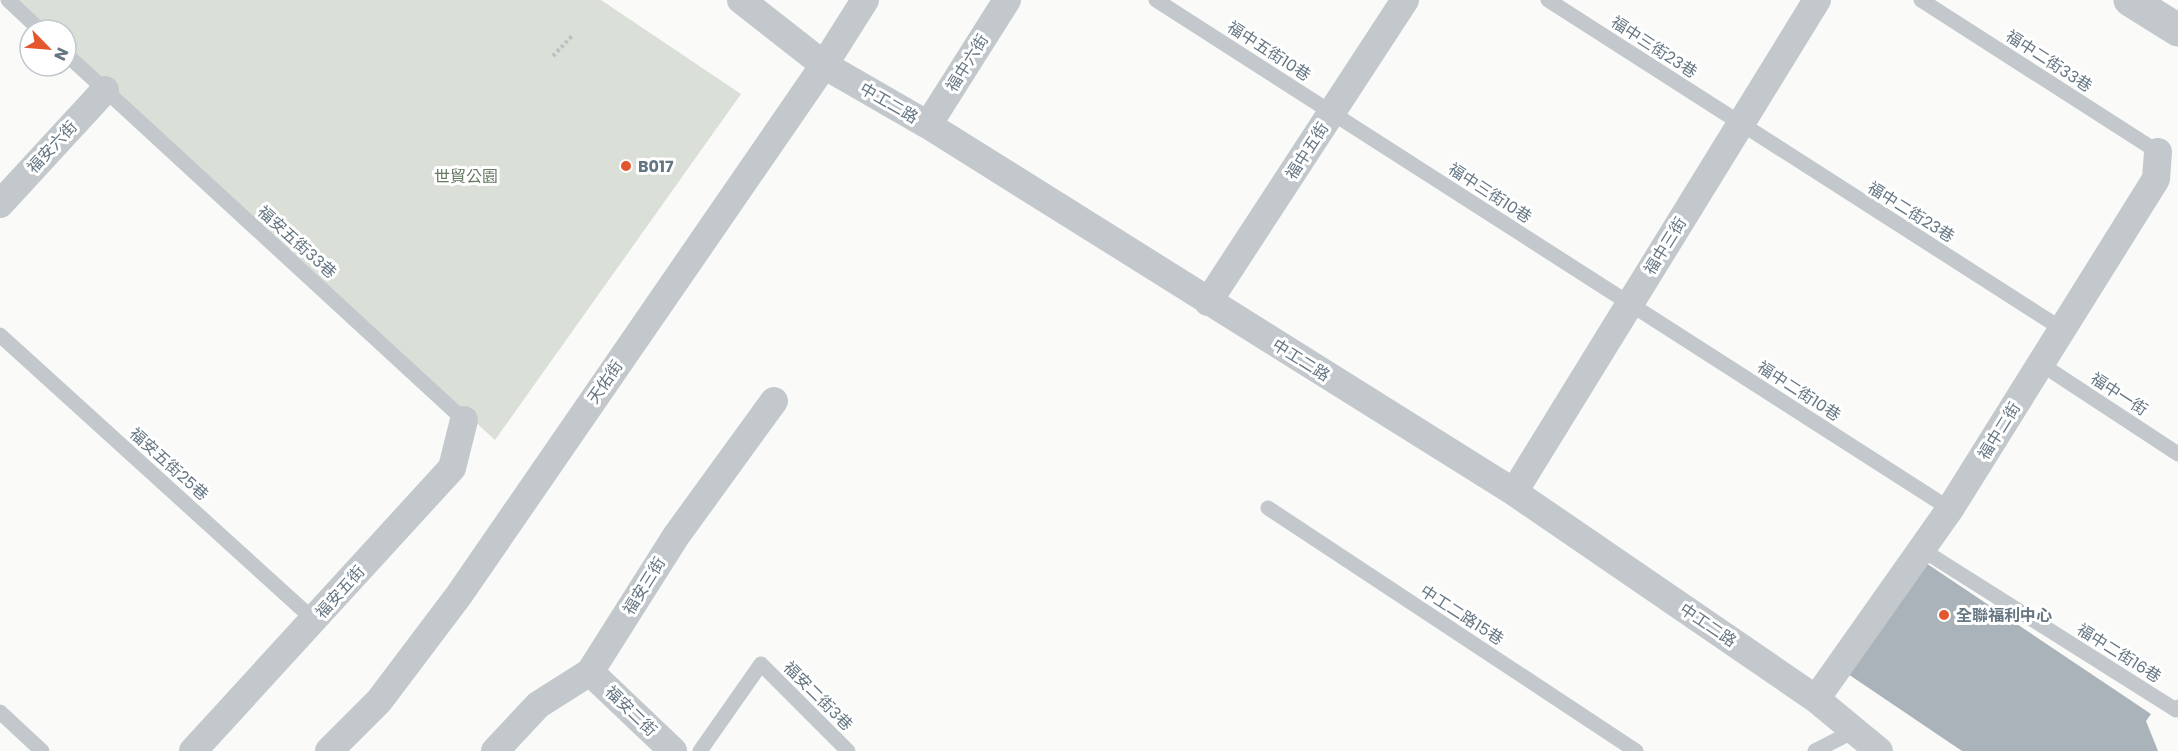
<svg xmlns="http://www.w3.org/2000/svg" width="2178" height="751" font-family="Poppins,'Noto Sans TC',sans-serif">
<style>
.green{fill:#dadfd7}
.building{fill:#aab3b9}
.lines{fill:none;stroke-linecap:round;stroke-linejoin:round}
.path{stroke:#bbbfc2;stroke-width:4;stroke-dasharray:3 3;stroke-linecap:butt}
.service{stroke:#c3c8cc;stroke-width:15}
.minor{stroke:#c3c8cc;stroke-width:28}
.tertiary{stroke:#c3c8cc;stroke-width:33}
.poi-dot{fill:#e4572e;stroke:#fff;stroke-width:2}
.labels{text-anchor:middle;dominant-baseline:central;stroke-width:6;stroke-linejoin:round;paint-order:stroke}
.street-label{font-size:16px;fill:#657683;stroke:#fff}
.poi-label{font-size:16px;font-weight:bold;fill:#657683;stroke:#fff;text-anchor:start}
.park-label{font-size:16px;fill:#687a64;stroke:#fff}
</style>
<rect width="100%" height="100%" fill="#fafaf8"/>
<path class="green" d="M18,0H601L741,94L495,440L66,45V30H50Z"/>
<path class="building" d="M1920,559L2151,714L2146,721L2158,751H1962L1845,672Z"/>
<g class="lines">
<path class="path" d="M553,56L572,36"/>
<path class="service" d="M8,0L40,30
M1156,0L1950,509
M1548,0L2062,329
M1921,0L2158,152
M66,54L464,420
M0,335L314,620
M2041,364L2178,454
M1268,508L1636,751
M1921,549L2176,710L2178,707
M0,712L42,751
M700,751L761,664L848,751
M1815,751L1854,731"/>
<path class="minor" d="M741,0L824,65L928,125L1514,492L1816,699L1879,751
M928,125L1007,0
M0,204L105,90
M1208,302L1405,0
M1514,492L1817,0
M590,672L673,751
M1816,699L1950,509L2156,179L2158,152
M193,751L452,468L464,420
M329,751L379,701L459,595L824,65L865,0
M495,751L538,705L590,672L676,536L774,401"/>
<path class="tertiary" d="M2130,0L2178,30"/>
</g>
<g class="poi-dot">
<circle cx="626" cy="166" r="6"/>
<circle cx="1944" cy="615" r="6"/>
</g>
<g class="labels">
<g class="street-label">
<text transform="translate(1654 47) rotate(33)">福中三街23巷</text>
<text transform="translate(1269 51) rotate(33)">福中五街10巷</text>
<text transform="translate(2049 61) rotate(33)">福中二街33巷</text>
<text transform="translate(967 63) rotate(-58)">福中六街</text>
<text transform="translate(889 103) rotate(30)">中工二路</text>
<text transform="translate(52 147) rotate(-47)">福安六街</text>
<text transform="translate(1307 151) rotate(-57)">福中五街</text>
<text transform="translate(1490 193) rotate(33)">福中三街10巷</text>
<text transform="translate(1911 212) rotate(32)">福中二街23巷</text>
<text transform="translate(297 242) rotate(42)">福安五街33巷</text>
<text transform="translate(1665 246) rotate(-58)">福中三街</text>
<text transform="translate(1301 360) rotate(32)">中工二路</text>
<text transform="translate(605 382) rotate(-55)">天佑街</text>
<text transform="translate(1799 391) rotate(33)">福中二街10巷</text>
<text transform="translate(2119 394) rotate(33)">福中一街</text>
<text transform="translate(1999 431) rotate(-58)">福中二街</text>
<text transform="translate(169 464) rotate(42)">福安五街25巷</text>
<text transform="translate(644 586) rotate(-58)">福安三街</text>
<text transform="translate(340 592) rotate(-48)">福安五街</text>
<text transform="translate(1462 615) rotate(33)">中工二路15巷</text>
<text transform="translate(1708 625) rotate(34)">中工二路</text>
<text transform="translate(2119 653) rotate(32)">福中二街16巷</text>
<text transform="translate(818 696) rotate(45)">福安二街3巷</text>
<text transform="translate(631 711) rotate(44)">福安二街</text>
</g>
<g class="poi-label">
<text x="638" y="166">B017</text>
<text x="1956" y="615">全聯福利中心</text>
</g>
<g class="park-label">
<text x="466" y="176">世貿公園</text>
</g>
</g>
<g transform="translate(48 48) rotate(115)"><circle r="28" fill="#ffffff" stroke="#c1c8cd" stroke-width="1.5"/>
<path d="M0-4.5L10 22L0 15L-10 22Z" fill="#e4572e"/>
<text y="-9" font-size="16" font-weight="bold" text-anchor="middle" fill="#657683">N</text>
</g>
</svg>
